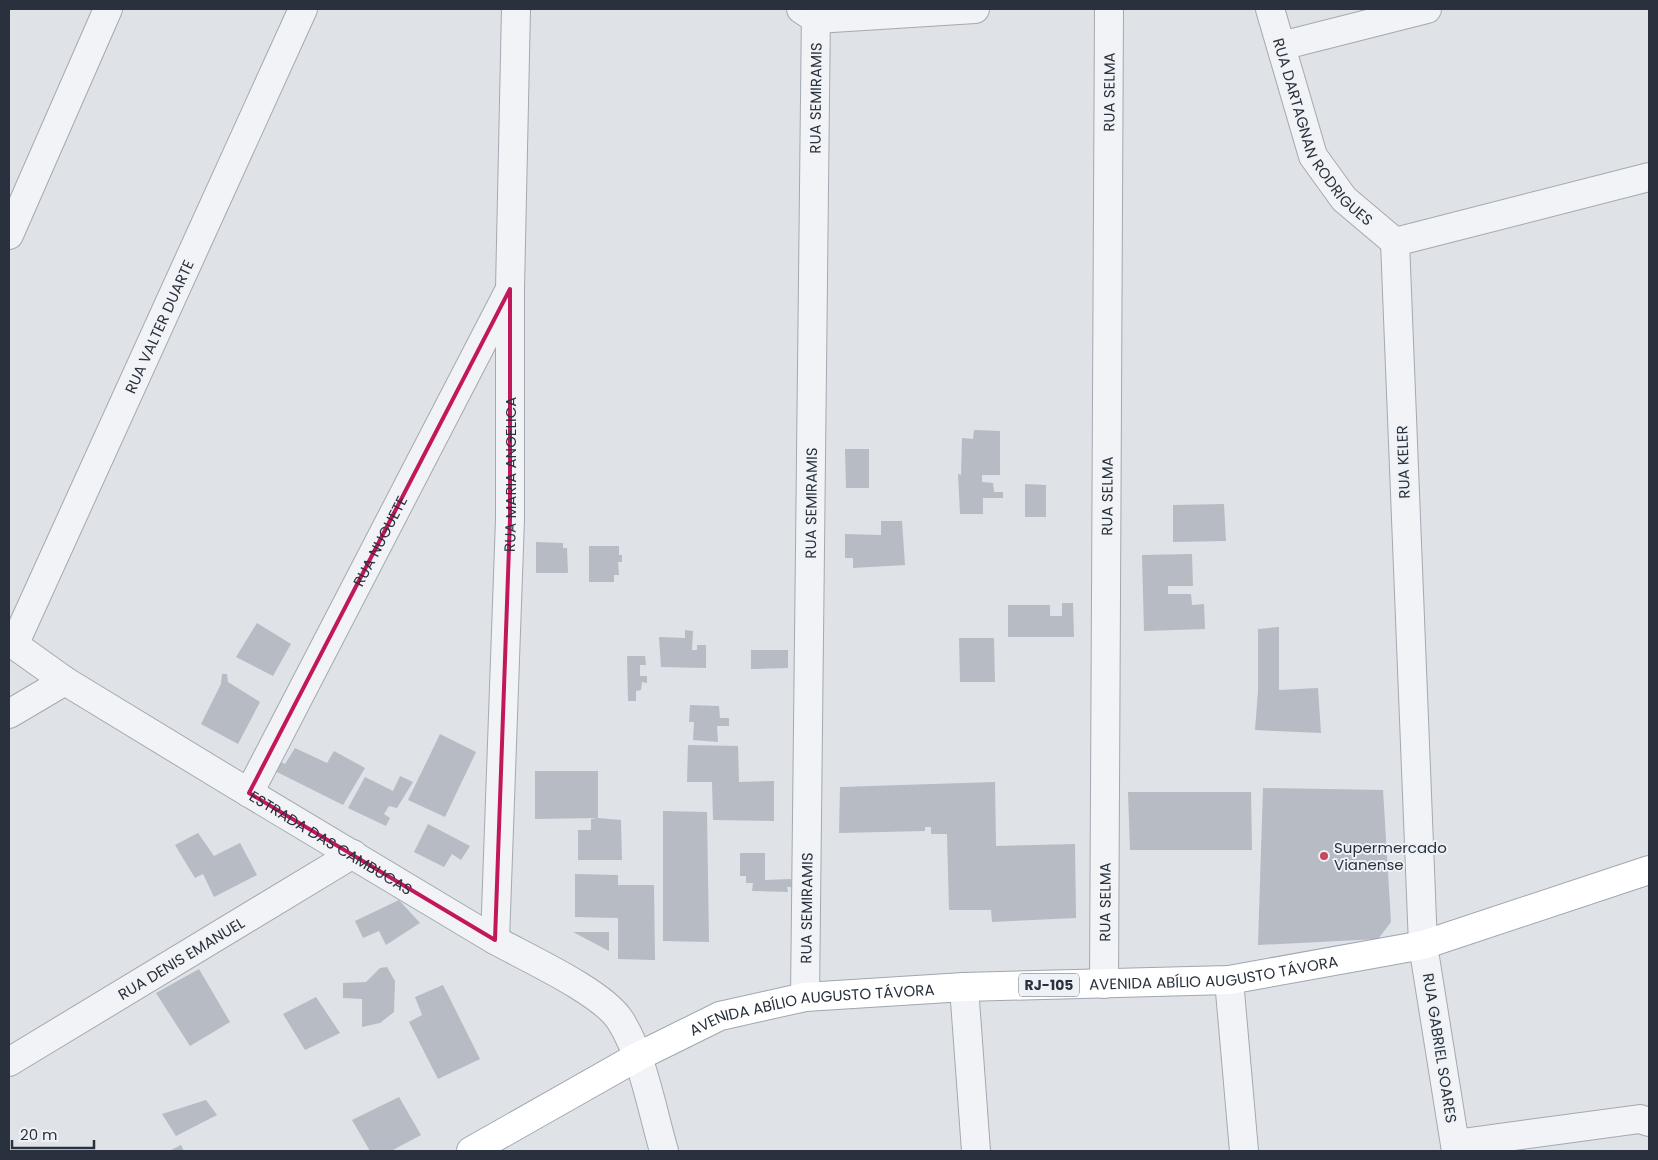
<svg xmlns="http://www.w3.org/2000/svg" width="1658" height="1160" font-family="Poppins,sans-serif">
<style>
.building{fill:#b6bbc4}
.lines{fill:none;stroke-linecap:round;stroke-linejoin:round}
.minor-casing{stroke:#a4a9b1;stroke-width:30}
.major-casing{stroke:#9fa7b2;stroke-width:30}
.minor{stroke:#f1f3f6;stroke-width:28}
.major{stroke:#fff;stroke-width:28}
.marked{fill:none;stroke:#c2185b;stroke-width:4;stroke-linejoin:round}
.poi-dot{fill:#c64a5f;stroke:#eef1f5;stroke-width:2}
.labels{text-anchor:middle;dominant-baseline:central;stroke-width:4;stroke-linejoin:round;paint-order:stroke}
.shield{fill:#eef1f5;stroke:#636b74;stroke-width:1}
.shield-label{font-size:14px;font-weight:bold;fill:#28313d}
.street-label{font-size:15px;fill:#28313d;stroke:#eef1f5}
.poi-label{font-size:15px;fill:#28313d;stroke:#eef1f5;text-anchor:start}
</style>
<rect width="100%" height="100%" fill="#dfe2e7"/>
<path class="building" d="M974,430L1000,431V475H982V482L993,483L994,492H1003V498H983V514H960L958,474L961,475L962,438L973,439Z
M845,449H869V488H846Z
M1025,484L1046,485V517H1025Z
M1224,504L1226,541L1173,542V505Z
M881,521H902L905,565L853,568V558H845V534L881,535Z
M536,542L563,543V548H567L568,573H536Z
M589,546H619V555H622V562H618L619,575H614V582H589Z
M1192,554L1193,586H1168V594H1191L1192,605L1204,604L1205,629L1144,631L1142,555Z
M1062,603H1073L1074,637H1008V605H1050V616H1062Z
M257,623L291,644L273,676L236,657Z
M1279,627V690L1318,688L1321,733L1255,730L1258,691V629Z
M685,630L693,631L692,650H697V645H706V668L661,667L659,637L685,638Z
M959,638H994L995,682H960Z
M751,650H788V668L751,669Z
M627,656H645L646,665H640V676H647V683L642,682L641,690L636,691V701H628Z
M222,674H227L228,682L260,702L238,744L201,724L221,684Z
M690,705L719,706L720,718H729V726H717L718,742L693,740L694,722H689Z
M440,734L476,752L445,817L408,800Z
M688,745L738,746L739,782L774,781V821L713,820L712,782H687Z
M295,748L327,763L334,751L365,768L343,805L273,770L276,760L285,764Z
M535,771H598V818L621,820L622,860H578V830H591V819L598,818L535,819Z
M400,776L413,782L397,808L389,806L384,814L390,818L386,826L348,808L365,777L393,791Z
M995,782L996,846L1075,844L1076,918L992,922L991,910H949L947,834H931V827H925V831L839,833L840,787Z
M1263,788L1383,790L1391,922L1378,939L1258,945Z
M1128,792H1251L1252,850H1130Z
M663,811L707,812L709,942L663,941Z
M428,824L470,846L461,860L452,854L444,867L414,852Z
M198,833L214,856L240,843L257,875L214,897L203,874L195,878L175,845Z
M740,853H765V880L791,879L792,887H787L788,892L752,891L753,883H746V876H740Z
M575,874L618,875V885H654L655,960L618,959V918L575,917Z
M399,900L420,923L386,945L379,931L363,938L355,921Z
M573,932H609V951Z
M387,967L395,981L394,1012L380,1023L362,1027V999L343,998V983L366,982L380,968Z
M199,969L230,1022L190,1046L156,993Z
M443,985L480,1059L438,1079L409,1022L422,1015L415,997Z
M316,997L340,1033L305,1050L283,1014Z
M399,1097L421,1135L391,1151H370L352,1120Z
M206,1100L217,1115L176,1136L162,1114Z
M181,1145L184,1151H169Z"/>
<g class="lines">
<g class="minor-casing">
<g id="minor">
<path d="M801,9L816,19L975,9"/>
<path id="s1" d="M1270,9L1313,156L1344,199L1395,242"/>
<path d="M1281,46L1427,9"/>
<path d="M9,235L108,9"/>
<path id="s2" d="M9,641L65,681C207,768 350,854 493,939C525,957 601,991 620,1020C643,1056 652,1110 664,1151"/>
<path id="s3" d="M14,645L303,9"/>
<path d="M9,714L65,681"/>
<path id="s4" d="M249,793L508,293"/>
<path id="s5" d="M495,940L510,519V289L516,9"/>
<path d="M1229,980L1244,1151"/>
<path id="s6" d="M1104,984L1109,9"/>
<path d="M964,987L976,1151"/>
<path id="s7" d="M805,997L816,9"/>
<path id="s8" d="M9,1062L353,854"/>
<path d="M1455,1144L1640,1119L1649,1122"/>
<path d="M1456,1151L1423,945L1395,242L1649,177"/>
</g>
</g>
<g class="major-casing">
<g id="major">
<path id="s9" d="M471,1151L637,1057L720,1016L805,997L964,987L1229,980L1423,945L1649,870"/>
</g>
</g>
<use href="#minor" class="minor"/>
<use href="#major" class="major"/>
</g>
<path class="marked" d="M510,289V519L495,940L249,793Z"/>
<circle class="poi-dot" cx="1324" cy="856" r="5"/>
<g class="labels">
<rect class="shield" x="1019" y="973.5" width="60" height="23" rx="4"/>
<g class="shield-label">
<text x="1049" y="985">RJ-105</text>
</g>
<g class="street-label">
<text stroke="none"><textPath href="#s6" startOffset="892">RUA SELMA</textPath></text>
<text stroke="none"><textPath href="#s7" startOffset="899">RUA SEMIRAMIS</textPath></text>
<text stroke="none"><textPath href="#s1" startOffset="136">RUA DARTAGNAN RODRIGUES</textPath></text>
<text stroke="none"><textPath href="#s3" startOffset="350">RUA VALTER DUARTE</textPath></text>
<text transform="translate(1403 462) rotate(-92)">RUA KELER</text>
<text stroke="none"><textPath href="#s5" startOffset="466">RUA MARIA ANGELICA</textPath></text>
<text stroke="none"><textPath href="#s6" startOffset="488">RUA SELMA</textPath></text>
<text stroke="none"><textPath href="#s7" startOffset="494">RUA SEMIRAMIS</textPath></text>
<text stroke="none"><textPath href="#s4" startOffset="284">RUA NUGUETE</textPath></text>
<text stroke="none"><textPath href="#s2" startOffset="380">ESTRADA DAS CAMBUCAS</textPath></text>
<text stroke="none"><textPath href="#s6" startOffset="82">RUA SELMA</textPath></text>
<text stroke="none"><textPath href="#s7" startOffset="89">RUA SEMIRAMIS</textPath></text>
<text stroke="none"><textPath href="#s8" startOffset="201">RUA DENIS EMANUEL</textPath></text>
<text stroke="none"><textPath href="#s9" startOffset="780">AVENIDA ABÍLIO AUGUSTO TÁVORA</textPath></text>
<text stroke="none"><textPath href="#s9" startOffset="375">AVENIDA ABÍLIO AUGUSTO TÁVORA</textPath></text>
<text transform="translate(1440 1048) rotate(81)">RUA GABRIEL SOARES</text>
</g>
<g class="poi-label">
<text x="1334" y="847">Supermercado<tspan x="1334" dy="17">Vianense</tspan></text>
</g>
</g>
<rect width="1658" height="1160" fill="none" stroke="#28313d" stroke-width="20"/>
<path d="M12 1140v8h82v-8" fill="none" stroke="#28313d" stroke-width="2.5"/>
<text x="20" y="1140" font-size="15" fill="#28313d" stroke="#eef1f5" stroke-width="4" paint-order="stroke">20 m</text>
</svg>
